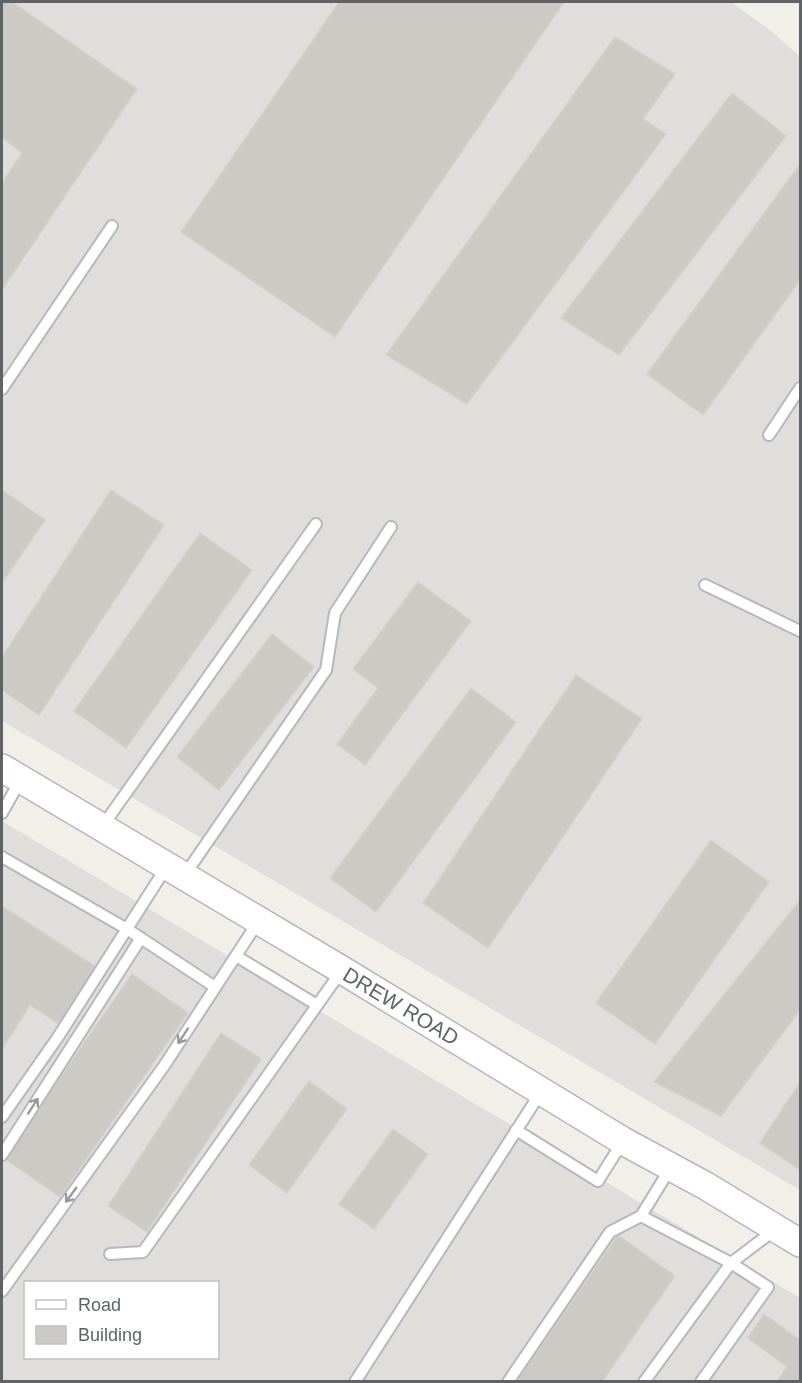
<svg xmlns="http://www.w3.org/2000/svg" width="802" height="1383" font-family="Arial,sans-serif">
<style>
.industrial{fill:#e0deda;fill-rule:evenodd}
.building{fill:#cccac5;stroke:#d6d1c6;stroke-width:1.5}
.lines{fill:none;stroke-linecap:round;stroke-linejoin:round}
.service-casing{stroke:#b5b8bc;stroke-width:14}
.tertiary-casing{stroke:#b5b8bc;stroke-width:30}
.service{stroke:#fff;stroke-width:10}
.tertiary{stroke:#fff;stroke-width:27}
.oneway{stroke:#979a9d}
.labels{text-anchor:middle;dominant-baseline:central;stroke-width:4.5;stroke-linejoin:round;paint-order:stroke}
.street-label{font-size:21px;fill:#5f6368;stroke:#fff}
</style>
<rect width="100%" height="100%" fill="#f1efe8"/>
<path class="industrial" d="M2,2H731L771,31L800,57V1190L2,721Z
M2,821L800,1298V1381H2ZM26,1282H218V1358H26Z"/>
<path class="building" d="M2,2H12L137,89L2,290V183L22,153L3,138L2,141Z
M339,2H564L335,337L181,232Z
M615,37L675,74L643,119L666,134L467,404L386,355Z
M732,93L786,136L619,355L561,318Z
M800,164V280L703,415L647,374Z
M2,490L45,520L2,583Z
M111,490L164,525L39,715L2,690V657Z
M200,533L252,570L126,748L74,711Z
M418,582L471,621L365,765L337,744L378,688L353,669Z
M272,634L314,667L219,790L177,757Z
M576,675L642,719L488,948L423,903Z
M471,688L516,722L376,912L330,878Z
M711,840L769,882L655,1044L596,1003Z
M800,900V1010L721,1116L654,1082Z
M2,906L96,967L59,1024L30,1005L2,1049Z
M132,974L188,1013L60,1197L4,1158Z
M221,1033L261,1059L147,1232L108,1206Z
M309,1081L347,1109L287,1193L249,1165Z
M800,1082V1170L760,1143Z
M393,1129L428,1154L374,1229L339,1204Z
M618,1235L675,1276L602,1382H516Z
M764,1314L800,1340V1382H777L787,1367L748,1338Z"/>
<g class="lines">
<g class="service-casing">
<path id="service" d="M2,389L112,226
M769,435L800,388
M705,585L800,631
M2,813L21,779
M102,827L316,524
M2,857L127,929L215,987
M184,876L326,670L335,613L391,527
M236,956L317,1005
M2,1117L58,1037L167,866
M516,1130L598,1181L623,1141
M2,1155L141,938
M641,1216L731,1263L644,1382
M110,1254L143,1252L342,970
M2,1291L164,1066L258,922
M355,1382L541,1092
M508,1382L610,1232L641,1216L671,1167
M701,1382L768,1287L731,1263L776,1229"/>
</g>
<g class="tertiary-casing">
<path id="tertiary" d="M2,768L342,970L623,1141L706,1186L800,1243"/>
</g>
<use href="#service" class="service"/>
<use href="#tertiary" class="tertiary"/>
</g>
<defs><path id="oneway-shaft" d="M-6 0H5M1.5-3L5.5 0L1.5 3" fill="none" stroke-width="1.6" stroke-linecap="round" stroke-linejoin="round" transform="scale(1.5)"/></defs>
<g class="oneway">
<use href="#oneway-shaft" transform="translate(183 1036) rotate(123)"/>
<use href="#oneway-shaft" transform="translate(33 1106) rotate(-57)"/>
<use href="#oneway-shaft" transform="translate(71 1195) rotate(126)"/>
</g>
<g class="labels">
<g class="street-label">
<text transform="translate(401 1006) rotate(31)">DREW ROAD</text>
</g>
</g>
<rect width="802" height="1383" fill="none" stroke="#5f6368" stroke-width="6"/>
<rect x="24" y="1281" width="195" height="78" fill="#ffffff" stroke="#bfc1c3" stroke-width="1.5"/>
<rect x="36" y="1300" width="30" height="9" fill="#ffffff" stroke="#bfc1c3" stroke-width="1.5"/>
<text x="78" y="1311" font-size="18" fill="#5f6368">Road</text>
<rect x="36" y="1326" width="30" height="18" fill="#cccac5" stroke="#bfc1c3" stroke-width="1.5"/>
<text x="78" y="1341" font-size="18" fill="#5f6368">Building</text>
</svg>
